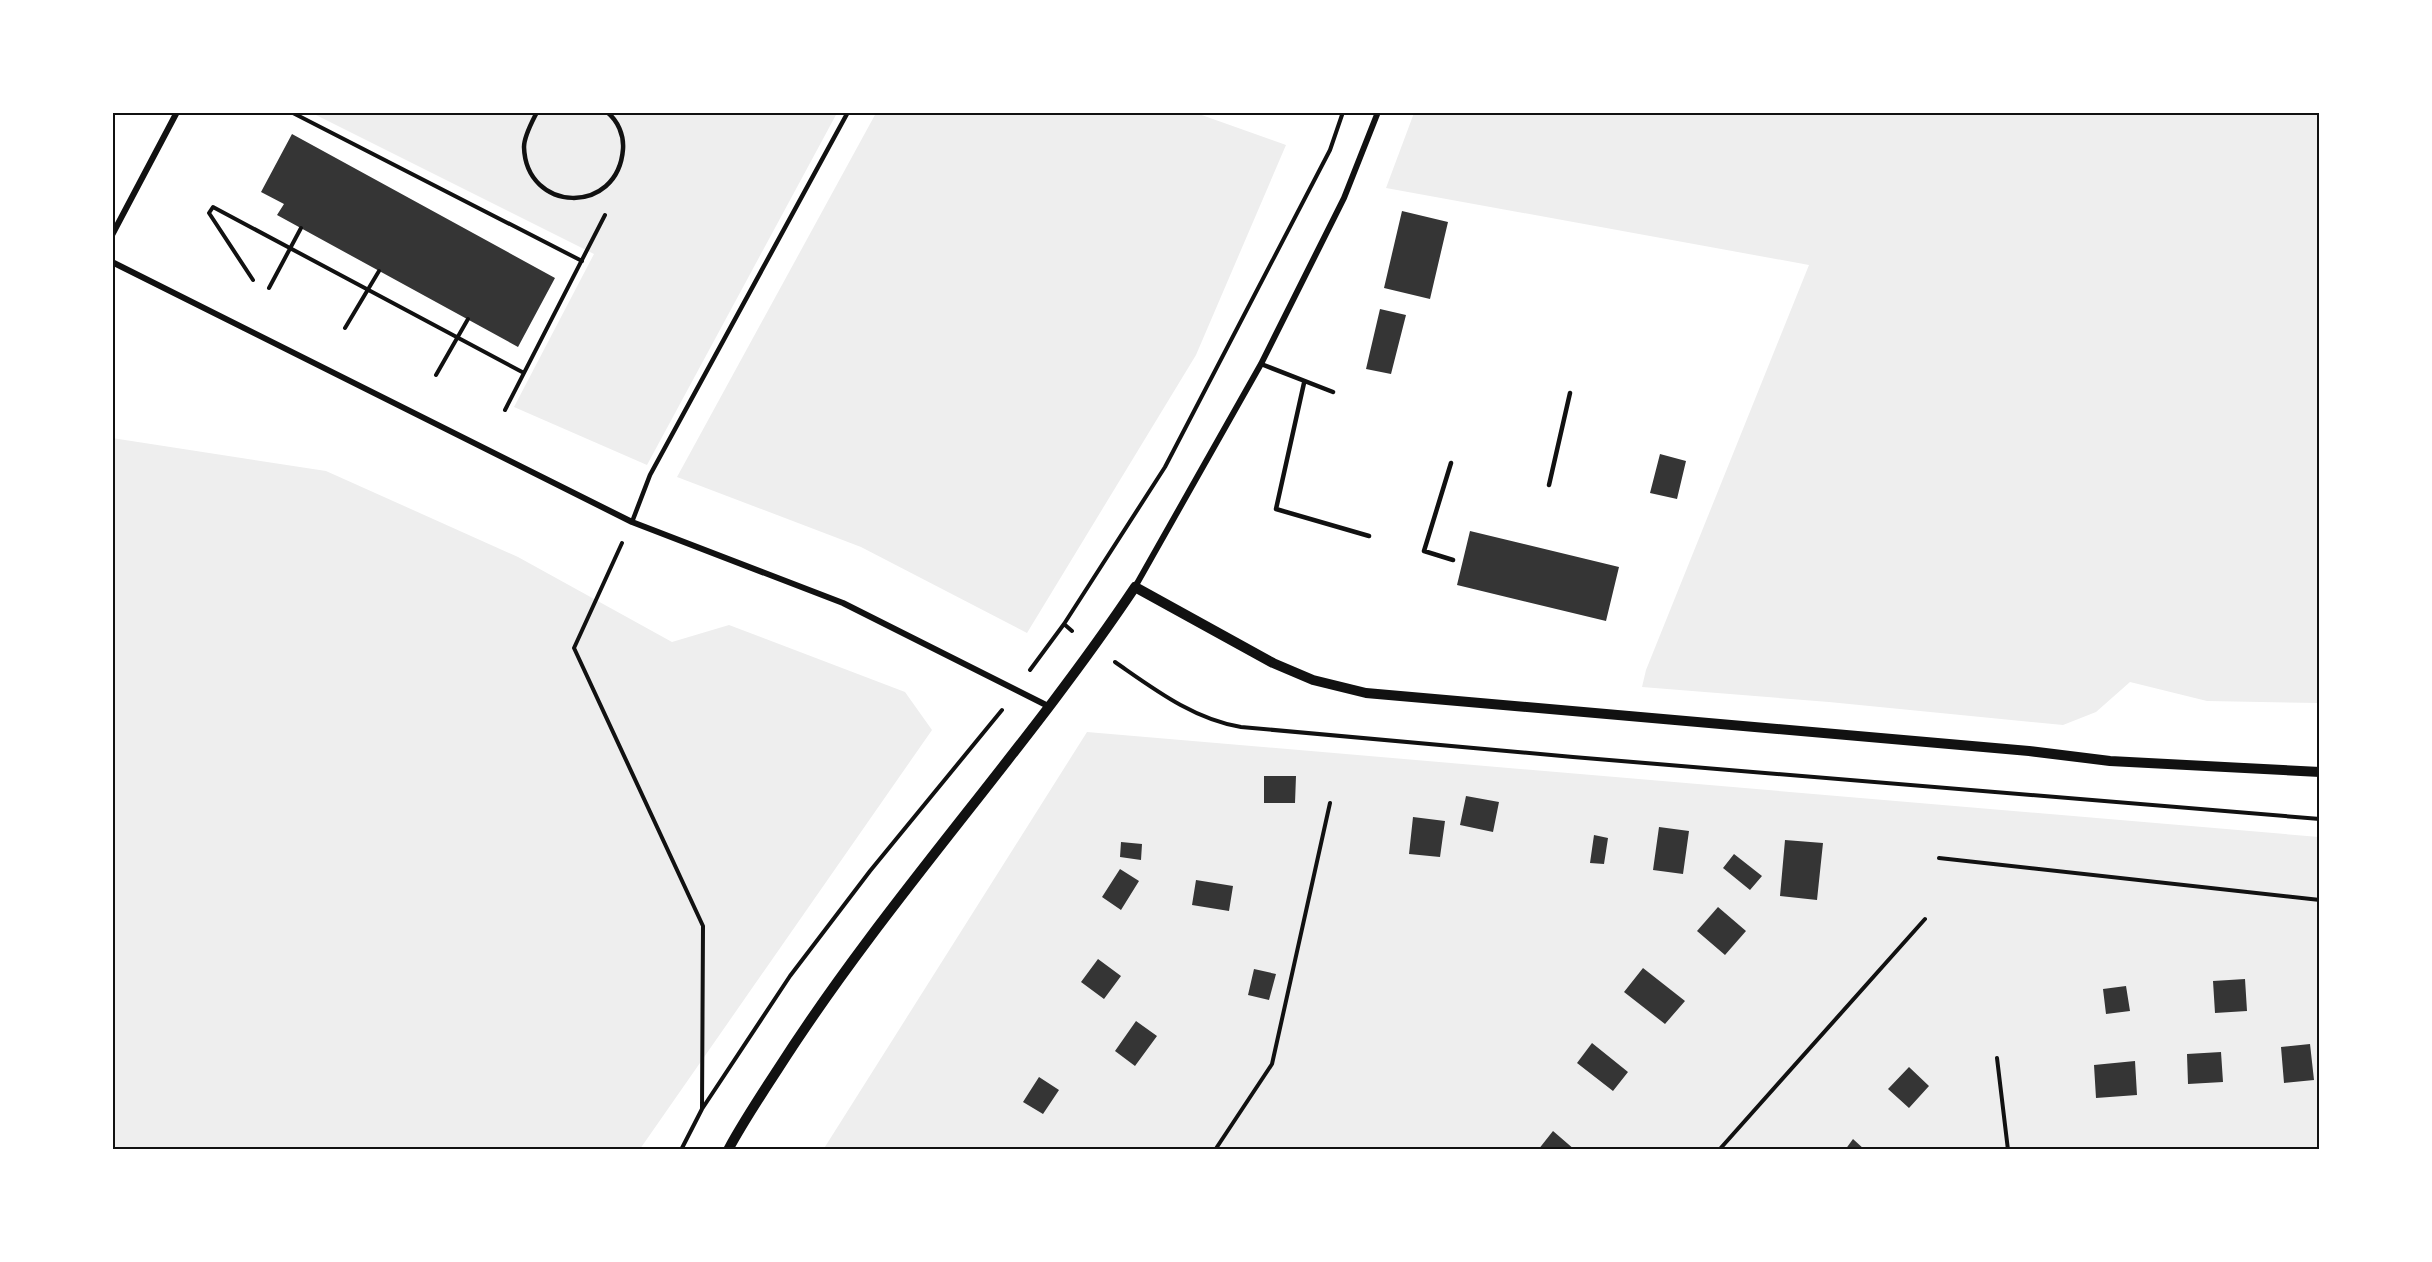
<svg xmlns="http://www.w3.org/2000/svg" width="2432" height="1262" font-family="'Public Sans',sans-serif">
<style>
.green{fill:#eee}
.building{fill:#353535}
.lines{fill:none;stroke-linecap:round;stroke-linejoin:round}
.path{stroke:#111;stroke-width:4}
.service{stroke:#111;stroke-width:4.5}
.minor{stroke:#111;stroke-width:6}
.tertiary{stroke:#111;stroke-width:10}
.neatline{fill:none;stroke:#111;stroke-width:2}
</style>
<rect width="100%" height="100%" fill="#fff"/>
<path class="green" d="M312,113H837L647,465L514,407L594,254Z
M876,113H1196L1286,145L1196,355L1027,633L861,547L677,477Z
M1414,113H2319V703L2207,701L2130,682L2096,712L2063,725L1829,702L1642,687L1646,670L1809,265L1386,188Z
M112,438L326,471L518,557L672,642L729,625L905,692L932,730L640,1149H113Z
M1087,732L2319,837V1149L823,1150Z"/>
<path class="building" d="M292,134L555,278L518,347L277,215L284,204L261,192Z
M1402,211L1448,222L1430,299L1384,288Z
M1380,309L1406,315L1391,374L1366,369Z
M1660,454L1686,461L1677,499L1650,493Z
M1470,531L1619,567L1606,621L1457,585Z
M1264,776H1296L1295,803H1264Z
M1466,796L1499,802L1493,832L1460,825Z
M1413,817L1445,821L1440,857L1409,854Z
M1659,827L1689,831L1683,874L1653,870Z
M1594,835L1608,838L1604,864L1590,863Z
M1785,840L1823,843L1817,900L1780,896Z
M1121,842L1142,844L1141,860L1120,857Z
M1734,854L1762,876L1750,890L1723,868Z
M1120,869L1139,881L1121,910L1102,897Z
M1196,880L1233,886L1229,911L1192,905Z
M1718,907L1746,931L1725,955L1697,931Z
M1098,959L1121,976L1104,999L1081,982Z
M1643,968L1685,1001L1665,1024L1624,992Z
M1254,969L1276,974L1269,1000L1248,995Z
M2245,979L2247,1011L2215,1013L2213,981Z
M2126,986L2130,1011L2106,1014L2103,989Z
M1136,1021L1157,1036L1135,1066L1115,1051Z
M1592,1043L1628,1072L1613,1091L1577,1063Z
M2310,1044L2314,1080L2284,1083L2281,1047Z
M2221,1052L2223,1082L2188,1084L2187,1054Z
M2135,1061L2137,1095L2096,1098L2094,1065Z
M1909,1067L1929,1086L1909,1108L1888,1089Z
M1039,1077L1059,1090L1043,1114L1023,1102Z
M1553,1131L1575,1150H1538Z
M1853,1139L1865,1150H1845Z"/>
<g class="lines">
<path class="path" d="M291,112L582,261
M253,280L209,213L213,207L524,373
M269,288L301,228
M345,328L379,271
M436,375L468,319
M505,410L605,215
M622,543L574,648L703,926L702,1109
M1064,624L1072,631
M1115,662C1154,689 1193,719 1241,727L1573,757L2320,819
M1030,670L1064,624L1165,467L1330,150L1343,112
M1939,858L2320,900
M1997,1058L2008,1150
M681,1150L702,1109L790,976L870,871L1002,710
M1215,1150L1272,1064L1330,803
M1719,1150L1925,919"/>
<path class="service" d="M537,112C532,122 524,136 524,147C526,213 618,216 623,149C624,135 618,121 607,112
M1261,364L1333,392
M1304,383L1276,509L1369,536
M1451,463L1424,551L1453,560
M1549,485L1570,393
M632,522L650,475L848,112"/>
<path class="minor" d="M112,235L177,112
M112,262L632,522L843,603L1050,707
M1135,587L1261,364L1344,198L1378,112"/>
<path class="tertiary" d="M728,1150C743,1122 761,1095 778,1069C886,900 1024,753 1135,587L1273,663L1313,680L1366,693L2029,751L2110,761L2320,772"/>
</g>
<rect width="2432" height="1262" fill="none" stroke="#ffffff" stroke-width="228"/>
<rect x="114" y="114" width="2204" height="1034" class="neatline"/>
</svg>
